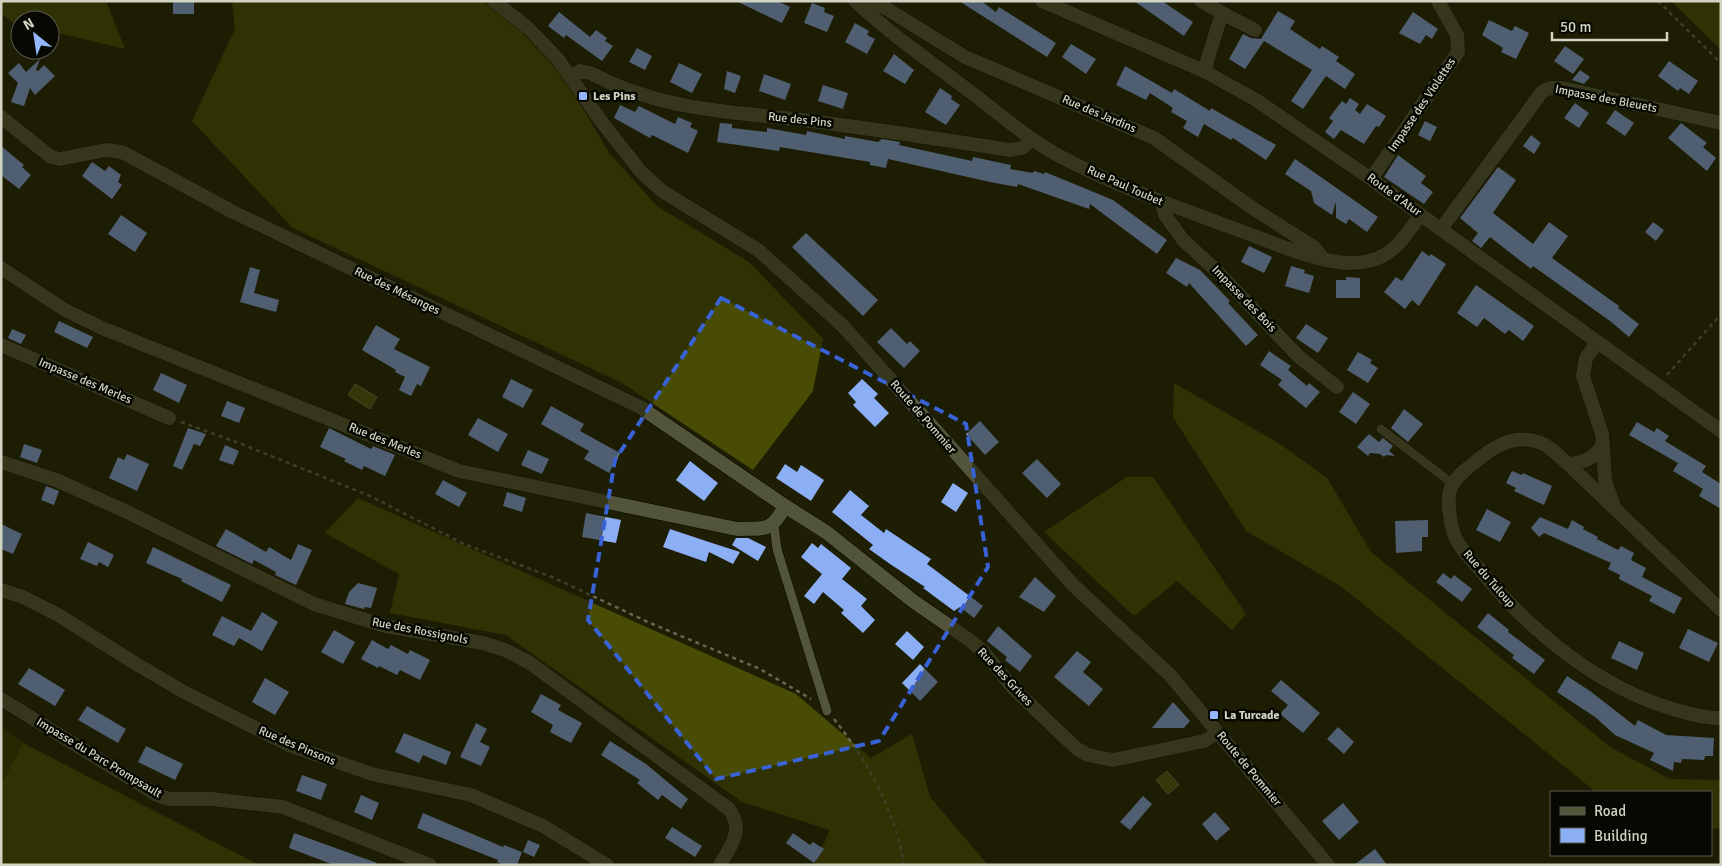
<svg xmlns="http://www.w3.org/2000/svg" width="1722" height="866" font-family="Signika,sans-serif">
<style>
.green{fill:#323500}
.forest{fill:#484c04}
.water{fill:#525613;stroke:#787c48}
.building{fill:#8caef4}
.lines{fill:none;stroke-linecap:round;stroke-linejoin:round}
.service-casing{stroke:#070800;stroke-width:10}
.minor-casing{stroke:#070800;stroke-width:15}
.secondary-casing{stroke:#070800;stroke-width:15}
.path{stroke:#666852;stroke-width:2.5;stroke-dasharray:4 4;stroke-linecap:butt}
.service{stroke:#525539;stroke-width:9}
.minor{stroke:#525539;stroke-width:14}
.secondary{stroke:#525539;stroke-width:14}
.marked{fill:none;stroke:#3862d5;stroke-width:4;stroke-dasharray:10 6;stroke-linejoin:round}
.poi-dot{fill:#94b7fd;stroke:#070801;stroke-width:2}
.labels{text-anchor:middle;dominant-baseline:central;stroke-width:5;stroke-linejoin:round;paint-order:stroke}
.poi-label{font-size:12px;font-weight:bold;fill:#d1d3c3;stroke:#070801;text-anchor:start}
.street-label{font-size:12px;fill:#d1d3c3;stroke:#070801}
</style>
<rect width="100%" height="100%" fill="#1d1e04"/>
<path class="green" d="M1,727L23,743L1,785Z"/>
<path class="forest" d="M1,1H106L125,49L50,31V20H20V24L12,22L1,13Z
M232,1H488L517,23L559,68L609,153L657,206L749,262L823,339L813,391L753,470L622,383L293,228L192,121L235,29Z
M1671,1H1721V50Z
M1174,383L1280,444L1327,478L1371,552L1610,747L1670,779L1721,780V828L1711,829V792H1596L1342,587L1246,531L1173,417Z
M1127,477H1153L1246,614L1232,630L1177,581L1134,616L1044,532Z
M358,498L796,694L871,758L912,734L930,797L988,865H814L830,830L742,802L506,635L390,613L399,574L325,533Z
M23,743L259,865H1V785Z"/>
<path class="water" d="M355,384L377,397L370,409L348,395Z
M1167,771L1179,785L1168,794L1156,780Z"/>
<path class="building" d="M173,1H194V14H173Z
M736,1H777L790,7L782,23Z
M959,1H981L996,12L999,7L1056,43L1047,57Z
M1134,1H1162L1193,22L1184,36Z
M812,3L825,8L824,12L834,16L827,32L804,23Z
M1278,11L1295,21L1290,29L1320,49L1322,46L1339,57L1336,61L1355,74L1345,89L1326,76L1303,109L1291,101L1312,70L1264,41L1245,69L1229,59L1243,34L1251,38L1261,39Z
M559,12L590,37L596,30L607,38L605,41L613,46L602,61L566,35L564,38L548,26Z
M1413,12L1438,29L1432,39L1426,35L1420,44L1399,33Z
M1489,20L1512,31L1515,26L1529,33L1516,59L1501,52L1503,48L1482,35Z
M855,23L869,31L867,35L875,39L867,54L845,42Z
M1071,44L1096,59L1086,74L1062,57Z
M1565,46L1584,59L1573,74L1554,61Z
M637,48L652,56L645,70L629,62Z
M894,54L914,70L905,84L883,71Z
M40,59L36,70L38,71L44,65L55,76L35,95L30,88L24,106L11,102L18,83L8,73L19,63L26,72Z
M1669,61L1698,81L1689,94L1680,88L1678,91L1658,76Z
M679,63L702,74L692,93L670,82Z
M1125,66L1172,93L1174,89L1210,111L1211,108L1276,145L1266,160L1233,138L1231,140L1204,124L1198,137L1183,128L1187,121L1171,112L1173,108L1150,93L1146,100L1116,85Z
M1580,70L1590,77L1584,84L1572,80Z
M727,71L741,76L735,93L724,89Z
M764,74L791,84L785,100L759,91Z
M823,85L848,93L843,109L818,101Z
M940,88L952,96L951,99L960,105L946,125L925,112Z
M1350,98L1359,104L1355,110L1360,114L1367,104L1386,116L1379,127L1376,126L1364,144L1341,130L1334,139L1325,132L1333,121L1329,118L1342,101L1346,104Z
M1575,103L1589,113L1579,128L1564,118Z
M620,105L635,112L639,106L675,124L678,117L692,123L690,127L698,131L688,153L652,135L650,138L614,118Z
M1615,110L1634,123L1625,136L1606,123Z
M1425,121L1437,127L1430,141L1418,135Z
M720,123L732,124V128L758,131L767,132V128L806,135L807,131L845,139V136L878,142L882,139L900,142L899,145L972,161L973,157L1011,165L1010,169L1033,173L1034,171L1044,174L1045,172L1113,200L1167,240L1157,254L1090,204L1089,209L1018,184L1017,187L990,182L888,159L886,168L870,165V162L780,147L779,151L717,142Z
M1681,123L1707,143L1703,147L1716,158L1707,171L1668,138Z
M1531,135L1541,143L1534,154L1523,146Z
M1,146L24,165L22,167L31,175L19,189L1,175Z
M1398,155L1426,176L1421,183L1433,192L1424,204L1384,177Z
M1295,159L1378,217L1367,232L1349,219L1346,224L1336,218V202L1332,215L1314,203L1311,191L1285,174Z
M92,162L105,171L109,166L121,175L118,182L122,185L112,199L82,176Z
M1498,167L1516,180L1493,213L1533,244L1549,222L1568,236L1552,258L1619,306L1618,308L1639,324L1629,337L1610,321L1533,266L1531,269L1490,237L1481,248L1472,241L1478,233L1460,218Z
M121,215L147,233L135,252L108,234Z
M1653,222L1664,230L1656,241L1645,232Z
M806,233L878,300L863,316L792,247Z
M1249,246L1272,257L1264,273L1241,262Z
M1422,251L1429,256L1431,254L1446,264L1419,306L1412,300L1405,309L1384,292L1396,277L1402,281Z
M1176,258L1200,270L1230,301L1228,303L1258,335L1246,346L1189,283L1187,287L1166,273Z
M1291,266L1305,270L1304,273L1314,276L1309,293L1285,286Z
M250,267L260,270L254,293L279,300L276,312L240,302Z
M1346,277L1360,278V298H1336V280H1346Z
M1476,285L1534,326L1523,341L1509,330L1505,334L1484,318L1477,327L1457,313Z
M59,321L93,337L87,348L54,332Z
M1306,324L1328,338L1318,353L1296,338Z
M376,325L400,339L394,349L430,367L421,386L417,384L411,396L399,390L405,377L395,372L396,370L362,350Z
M891,328L907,344L910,341L920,351L904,368L877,342Z
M12,329L26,335L21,344L8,338Z
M1269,351L1291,366L1288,370L1307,386L1309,383L1320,392L1306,408L1278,385L1282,380L1260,365Z
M1358,352L1372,360L1370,363L1378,368L1368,383L1347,370Z
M161,373L187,385L179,403L153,390Z
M511,379L533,390L523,408L502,397Z
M862,379L878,394L874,398L889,413L875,427L853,405L856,402L848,393Z
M1353,392L1370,404L1356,424L1339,412Z
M227,401L245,408L239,423L221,416Z
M551,406L584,424L580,431L620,453L609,473L584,459L589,451L541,424Z
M1404,409L1423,424L1408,442L1391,428Z
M478,418L508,434L498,452L468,435Z
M980,421L999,442L985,455L966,434Z
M1637,422L1654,432L1657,428L1669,436L1665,441L1706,466L1702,472L1721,484V509L1699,496L1703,489L1673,471L1678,463L1629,435Z
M188,428L206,434L200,446L194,444L182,470L173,466Z
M329,428L371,449L373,446L395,455L385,476L364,466L362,470L344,461L346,459L320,447Z
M1369,434L1379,442L1383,438L1393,446L1389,451L1395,456L1386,455L1384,457L1380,454L1370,453L1368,456L1357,447Z
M24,444L42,450L37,463L20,457Z
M225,445L239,451L233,465L219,460Z
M528,450L549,459L542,474L521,465Z
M127,454L149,464L137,491L109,478L118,457L124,460Z
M1037,459L1061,484L1047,498L1022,473Z
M690,461L718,483L704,501L676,480Z
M785,464L797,472L801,465L824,480L811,501L776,478Z
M1512,471L1522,475L1523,473L1552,486L1544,505L1514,491L1516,488L1506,483Z
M443,480L467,493L459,507L435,494Z
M953,483L968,493L956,512L941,502Z
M46,486L59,491L54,505L41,500Z
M850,490L869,506L861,515L884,533L886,529L931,559L927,564L983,606L974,618L960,607L954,611L923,588L925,587L890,564L869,549L873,545L832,512Z
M507,492L526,498L522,512L503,506Z
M1487,509L1511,522L1500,542L1476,530Z
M586,513L621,520L616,543L582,537Z
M1540,517L1568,529L1572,520L1584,527L1583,529L1598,537L1597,539L1618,550L1621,546L1634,553L1631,560L1646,568L1642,577L1682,598L1674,614L1649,601L1652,596L1619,579L1620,575L1608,569L1611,563L1544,533L1539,537L1531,528Z
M1428,520V537H1422V551L1396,553L1395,521Z
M1,524L22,534L13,554L1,549Z
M226,529L266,552L269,547L291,560L298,544L312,550L296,585L275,575L276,572L254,560L252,564L216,546Z
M670,529L712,543L740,552L733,564L709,552L706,562L663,547Z
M736,538H748L766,547L758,561L732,545Z
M88,542L114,555L108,567L99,562L97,566L80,559Z
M812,543L818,548L821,544L851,568L842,579L867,599L861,606L875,620L863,633L841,613L844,610L823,592L814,604L804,596L822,574L801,557Z
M153,547L231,585L222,602L181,581L182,579L146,563Z
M1443,573L1451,579L1454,575L1472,589L1462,602L1436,582Z
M1035,577L1056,596L1044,612L1019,597Z
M358,583L377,588L371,608L365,607L364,609L345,604L349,592Z
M262,612L278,622L262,651L239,638L234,646L212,635L222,616L251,631Z
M1488,613L1509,630L1508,632L1545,660L1534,674L1512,658L1514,655L1477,627Z
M998,626L1032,656L1020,672L1005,660L1007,657L987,641Z
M1688,629L1718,643L1709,662L1679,648Z
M334,630L355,642L343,664L321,652Z
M907,631L924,647L913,660L895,644Z
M372,640L388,649L391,645L408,654L410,650L430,660L420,680L400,670L397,675L379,666L378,668L361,659Z
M1619,641L1644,653L1637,670L1611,658Z
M1077,651L1091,662L1083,672L1103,689L1089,706L1054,677Z
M920,664L938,682L920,701L902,683Z
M29,668L65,690L55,706L18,684Z
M1567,676L1590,691L1635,726L1638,720L1666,735L1714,738L1713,756H1705L1704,760L1682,759L1681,763L1674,762L1673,771L1650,760L1654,753L1615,735L1595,717L1557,692Z
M265,678L289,692L275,715L252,702Z
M1281,680L1320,713L1303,733L1280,714L1288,705L1271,691Z
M541,694L561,705L558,710L582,723L571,743L550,732L553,725L531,712Z
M1173,702L1190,721L1184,728H1152Z
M87,706L126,729L118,743L78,720Z
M476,723L487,729L480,742L490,747L481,766L460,757Z
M1338,727L1354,742L1344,754L1327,739Z
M404,733L451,752L446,765L423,755L419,763L395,752Z
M610,741L646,764L688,799L681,809L662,795L658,800L637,783L640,780L601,755Z
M146,746L183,764L175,780L138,762Z
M302,775L327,784L321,800L296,791Z
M361,795L379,803L372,820L354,812Z
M1143,796L1152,804L1130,830L1120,822Z
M1343,803L1359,822L1339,840L1322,821Z
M1215,812L1230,829L1216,841L1202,824Z
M423,813L503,847L504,845L522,852L517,865H504L497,862L498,860L417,828Z
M672,827L702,846L695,857L665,838Z
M294,833L377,863L376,865H334L289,848Z
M793,833L810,845L813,842L824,849L814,863L786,843Z
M528,840L540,845L534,857L523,852Z
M1375,849L1387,865H1354Z"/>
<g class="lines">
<g class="service-casing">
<path id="service" d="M1381,429L1453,484
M774,525L777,549L827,711"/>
</g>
<g class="minor-casing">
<path id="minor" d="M494,1L528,28L557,58L601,121L641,172L662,191L758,250L843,326L1074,586L1170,675L1328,865
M855,1C890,34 930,61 968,90C1000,114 1031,142 1067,160C1125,190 1187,211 1249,234C1282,246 1333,270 1369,261C1394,255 1406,236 1420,215
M1201,1L1222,13L1204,71
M857,3L882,6L965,57L1154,138L1254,209L1315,248L1323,258
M1222,13L1255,30
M571,76L580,71L590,73C666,113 736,111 818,122C882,130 946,140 1010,150L1022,148L1032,139
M1,117L51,157L60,159L106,150L122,152L235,213L640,407L785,506L826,532L913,601L968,639L984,652L1012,687L1077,749L1088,755L1113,760L1204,741L1218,733
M1371,179L1458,52L1457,35L1438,1
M1162,203L1165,215L1183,240L1218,272L1298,356L1337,387
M1441,229L1542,92L1550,88H1562L1721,123
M1,268L65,310L102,328L459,471L737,529C764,528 771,533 785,506
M1598,342L1586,358L1583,376L1602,434L1605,481L1613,503
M1,345L169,418
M1,462L56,480L125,511L314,604L385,626L483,643L505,650L530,663L729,809C744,829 732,845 720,865
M1568,464C1585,463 1594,458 1603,444
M1,590L23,597L60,616L133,662L184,692L291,746L372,774L471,795L543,826L607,865
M1721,610L1568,464C1560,457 1551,447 1541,443C1512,432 1490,449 1469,467C1462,473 1453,480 1450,490C1447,501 1450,520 1453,531C1457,546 1471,559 1481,571C1531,632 1599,688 1676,710C1690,714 1706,719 1721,718
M1,699L157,795L169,799H212L283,807L430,865"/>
</g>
<g class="secondary-casing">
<path id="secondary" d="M1042,1L1204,71L1256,100L1371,179L1721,431"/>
</g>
<path class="path" d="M1658,1L1721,63
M1667,375L1721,314
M181,422L239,443L370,496L464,544L552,577L650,623L760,669L811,699
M834,719C868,762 895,810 904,865"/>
<use href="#service" class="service"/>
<use href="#minor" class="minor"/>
<use href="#secondary" class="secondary"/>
</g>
<path d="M0 0H1722V866H0ZM721,298L966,424L988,567L879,741L716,779L588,620L615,460Z" fill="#1d1e04" fill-opacity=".55" fill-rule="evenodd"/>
<path class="marked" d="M721,298L966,424L988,567L879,741L716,779L588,620L615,460Z"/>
<g class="poi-dot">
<rect x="578" y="91" width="10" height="10" rx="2.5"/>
<rect x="1209" y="710" width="10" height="10" rx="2.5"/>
</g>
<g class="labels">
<g class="poi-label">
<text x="593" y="96">Les Pins</text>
<text x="1224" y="715">La Turcade</text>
</g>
<g class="street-label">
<text transform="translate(1606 99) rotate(11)">Impasse des Bleuets</text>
<text transform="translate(1422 105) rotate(-56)">Impasse des Violettes</text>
<text transform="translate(1099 114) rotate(23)">Rue des Jardins</text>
<text transform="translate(800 120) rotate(6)">Rue des Pins</text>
<text transform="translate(1125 186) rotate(24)">Rue Paul Toubet</text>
<text transform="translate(1394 195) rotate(36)">Route d'Atur</text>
<text transform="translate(397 291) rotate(26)">Rue des Mésanges</text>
<text transform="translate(1244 299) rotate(46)">Impasse des Bois</text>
<text transform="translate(85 381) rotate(23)">Impasse des Merles</text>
<text transform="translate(923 417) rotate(49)">Route de Pommier</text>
<text transform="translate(385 441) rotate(22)">Rue des Merles</text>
<text transform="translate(1489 579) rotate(49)">Rue du Tuloup</text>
<text transform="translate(420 631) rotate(11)">Rue des Rossignols</text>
<text transform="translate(1005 677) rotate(47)">Rue des Grives</text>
<text transform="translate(297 746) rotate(23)">Rue des Pinsons</text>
<text transform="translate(99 758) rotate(31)">Impasse du Parc Prompsault</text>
<text transform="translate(1249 769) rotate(50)">Route de Pommier</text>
</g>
</g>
<rect width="1722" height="866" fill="none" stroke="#d1d3c3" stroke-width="5"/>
<rect x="1550" y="791" width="162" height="65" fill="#070801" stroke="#58594f"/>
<rect x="1560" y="807" width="25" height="8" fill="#525539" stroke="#58594f"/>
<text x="1594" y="816" font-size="15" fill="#d1d3c3">Road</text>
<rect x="1560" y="828" width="25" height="15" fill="#8caef4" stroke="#58594f"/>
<text x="1594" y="841" font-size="15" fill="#d1d3c3">Building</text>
<g transform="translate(35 35) rotate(330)"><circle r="24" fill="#070801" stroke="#58594f"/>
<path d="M0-4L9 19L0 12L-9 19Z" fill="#94b7fd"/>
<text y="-8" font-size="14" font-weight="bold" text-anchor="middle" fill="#d1d3c3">N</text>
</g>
<path d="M1552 32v8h115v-8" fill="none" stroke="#d1d3c3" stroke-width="2.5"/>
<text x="1560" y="32" font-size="15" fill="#d1d3c3" stroke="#070801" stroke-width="4" paint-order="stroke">50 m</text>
</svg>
